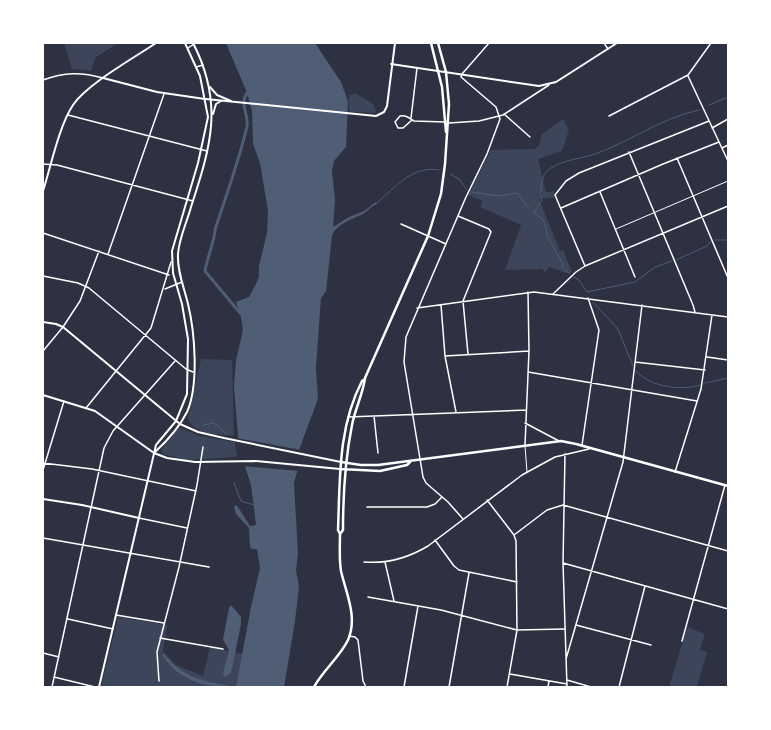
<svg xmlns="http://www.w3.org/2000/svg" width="771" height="730" font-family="'Libre Baskerville',serif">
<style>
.green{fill:#3c4559}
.water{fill:#4f5d75}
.pier{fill:#2d3142}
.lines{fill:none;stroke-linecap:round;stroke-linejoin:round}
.stream{stroke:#4f5d75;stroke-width:1}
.canal{stroke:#4f5d75;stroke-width:3}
.service{stroke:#fff;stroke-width:1}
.minor{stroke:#fff;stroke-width:1.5}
.tertiary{stroke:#fff;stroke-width:2}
.secondary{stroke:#fff;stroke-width:2}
.primary{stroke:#fff;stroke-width:2.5}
</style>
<rect width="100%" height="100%" fill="#2d3142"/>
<path class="green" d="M64,43H118L95,58L91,71L72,69Z
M357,94C366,101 376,101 376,113L349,112V95Z
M563,119L569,130L562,151L538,159L546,192L554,191L555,197L539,199L560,251L563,250L572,272L569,274L549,267L544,273L543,269L505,270L521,225L480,207L483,201L468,195L491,150L534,149L539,146L542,134Z
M201,359L232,360L234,436C220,434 192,435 188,418Z
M179,427L199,436L235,442L237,457L187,460L163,454L161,450Z
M118,617L167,625L163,651L176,665L203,676L210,647L247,655L239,687H101Z
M687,627L705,634L700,650L707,652L697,687H669Z"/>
<path class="water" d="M226,43H315L341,82L348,101L346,147L334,161L332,171L335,200L333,227L349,217L364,211L376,202L377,204C371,206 368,211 363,214C354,218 335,225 332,236L326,291L321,298L316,368L318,399L299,450L300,461L294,483L298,554L296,570L299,587L295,621L284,687C240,687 190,697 162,655L164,654C185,680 205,681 236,687L251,607L260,568L257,549H251L250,546L249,528L236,514L234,507L236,505L238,507L250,526L256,525L251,485L239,448L234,387L236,360L243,330L241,317L236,302L249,297L256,284L259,277V266L267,233L268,211L260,163L253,144L252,111L247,93Z
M231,605L241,617V624L231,673L225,677L223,674L229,650L223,640L229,608Z"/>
<path class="pier" d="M236,438L301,450L300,471L243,466L237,449Z"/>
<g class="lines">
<path class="stream" d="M709,105L728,97
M450,174L459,179L467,190
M471,192L498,196L517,193L529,208
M541,192C541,186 542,176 546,172C557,161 578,159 592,155C629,143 660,118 699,110
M377,203C395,187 413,165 439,170
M532,211L544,221L548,238L563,264L562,267L569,273
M534,212L542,201L541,197
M715,240H728
M676,260L707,246L710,242
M574,277L579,280L587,292L635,282L655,267L672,261
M594,303L618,329L633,366
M636,371C649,387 682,391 700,385
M705,383L728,378
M204,425L214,423L226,433
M234,483L241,501L254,505"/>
<path class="canal" d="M240,313L205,271C206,262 216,235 215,230C226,195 239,162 247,126C249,114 239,104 247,93"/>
<path class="service" d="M616,229L728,181
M525,446L527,472"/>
<path class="minor" d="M604,43L608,49
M188,48L194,44
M196,67L203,65
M688,76L728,161
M43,80C64,72 82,72 103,78
M504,114L530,137
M68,115L207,151
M609,116L688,75L711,43
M411,118L417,68
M412,120L403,128H398L395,122L400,116C407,115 409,118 414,121L445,122
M449,123L479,121L503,115L549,85
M712,128L728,119
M722,148L728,145
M629,152L693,305L695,312
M677,158L728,278
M43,164L57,165L193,201
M600,192L635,277
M561,208L663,164L719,142
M458,216L489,229L491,232L463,301L468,354
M401,224L446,244
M43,233L169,275
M108,254L164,94
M585,266L555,195L566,181L579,173L709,121
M43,276L78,283L89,288L186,369L193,372
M165,289L182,282
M553,294L576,272L585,266L728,206
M441,305L445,356L456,412
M417,308L534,292L728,317
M43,351L63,327L80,301L99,251
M445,356L529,351
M707,357L728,360
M635,362L705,370
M528,372L697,401
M86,408L151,328L171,262
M374,416L378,453
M348,417L526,410
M525,423L559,441
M525,445L529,351L528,292
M582,445L599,330L588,298
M565,454L563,563L567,687
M43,463L92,469L196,491
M43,470L64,401
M675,472L701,389L712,315
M487,500L514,535L516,541L517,630L507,687
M367,507H427L435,504L442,497
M139,518L187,528
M463,519L448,502L426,483L423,477L404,362L406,337L466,197L487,154L500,119L496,107L461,77L462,74L489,43
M514,535L547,510L563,505L728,551
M43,538L209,567
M435,540L454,566L459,570L517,582
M364,562C387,564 408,558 428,546L522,475L555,457L589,449
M385,562L394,601
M563,563L728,609
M368,597L441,610L517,630L564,629
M116,615L164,623
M68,619L113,629
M576,625L651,645
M349,636L355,637L358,640L363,681L366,687
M160,638L223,649
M682,641L725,485
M43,653L59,657
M566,659L623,462L642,305
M510,674L567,684
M54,677L95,687
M567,680L591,687
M159,681L157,652L179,567L197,485L203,447
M52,687L104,448L113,431L175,361
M404,687L418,606
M449,687L469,573
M548,687L549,681
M619,687L645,586"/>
<path class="tertiary" d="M391,64L539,86L556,82L617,43
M103,78L157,92L205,99
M43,191C51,166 59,126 73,105C87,84 134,58 156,43
M43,499L82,505L139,518"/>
<path class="secondary" d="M210,87L217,95L231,101
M206,99L376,116L384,112L387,106L395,43
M213,114L216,104L221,101
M43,322L56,324L63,327L180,424L198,432L224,438L341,462
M43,395L95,411L154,453L167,458L195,462L256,461L340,469
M155,452C168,440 179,428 187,412C199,385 195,333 188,304C184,287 177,271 178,254C179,238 187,222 191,207C211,146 224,103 193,43
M99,687L156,445L176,421L187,394L188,339L182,304L173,273L172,251L198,163L208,117L200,76L185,43"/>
<path class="primary" d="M431,43L442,87L446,132
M341,462L361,465H378L561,441L576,444L728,486
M341,469L380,471L407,465L410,462
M340,534L343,530C343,495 345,460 352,425C355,409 363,394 365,378L428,236L441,194L445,164L449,104L446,72L438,43
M314,687C323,670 340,657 348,640C358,617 346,593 341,571C339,559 340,546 340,534L338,530C340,479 338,427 362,381L365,379"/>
</g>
<rect width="771" height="730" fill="none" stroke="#ffffff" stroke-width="88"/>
</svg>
